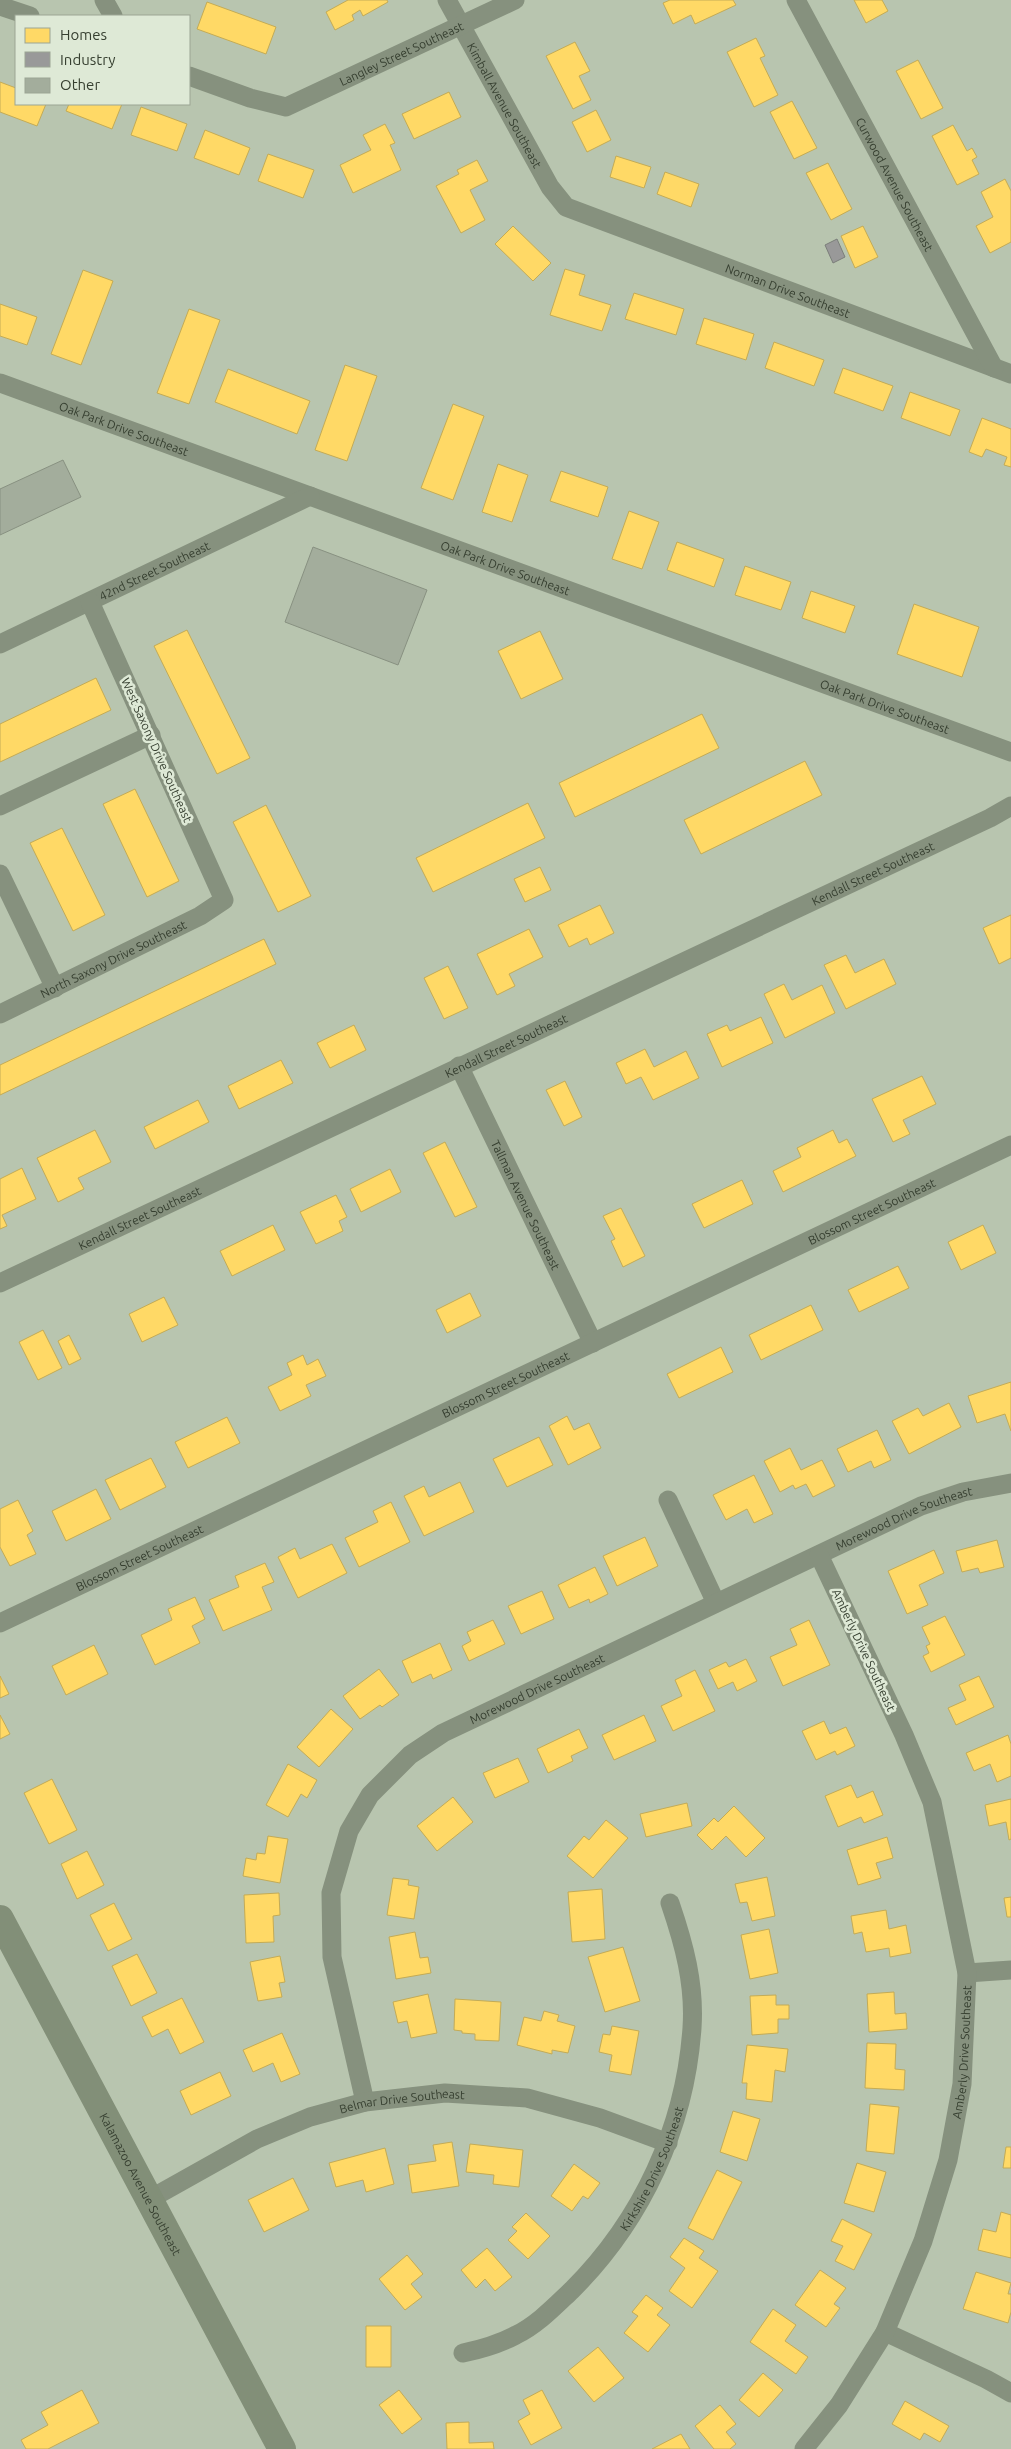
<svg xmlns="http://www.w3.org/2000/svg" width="1011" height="2449" font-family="Ubuntu,sans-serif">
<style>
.homes{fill:#ffd966;stroke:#c3ab56}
.industry{fill:#999;stroke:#7b7e7a}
.building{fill:#a3ad9c;stroke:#889181}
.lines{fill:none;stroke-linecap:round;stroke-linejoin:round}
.street{stroke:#86917e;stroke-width:19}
.secondary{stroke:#828f78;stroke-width:28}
.labels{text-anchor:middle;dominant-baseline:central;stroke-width:5;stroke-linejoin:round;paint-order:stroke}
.street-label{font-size:12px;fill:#363f30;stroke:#dee9d6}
</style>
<rect width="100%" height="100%" fill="#b8c5af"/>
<path class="homes" d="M348,0H387L388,2L363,16L360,10L352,15L354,20L335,30L326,12Z
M670,0H733L736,5L695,24L691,15L673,24L663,3Z
M854,0H882L888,11L866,23Z
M207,2L276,27L266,54L197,29Z
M756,38L765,56L760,58L778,95L754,107L727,52Z
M575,42L590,71L579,76L591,100L573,109L546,56Z
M918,60L943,108L921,119L896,71Z
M0,82L16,88V104H46L37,126L0,112Z
M449,92L461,117L414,139L402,114Z
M792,101L817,148L794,159L770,112Z
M69,104H122L112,129L66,111Z
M141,107L187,124L177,151L131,135Z
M596,110L611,140L587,152L572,122Z
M385,124L395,143L390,145L401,170L353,193L340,165L371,150L363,135Z
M953,125L967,151L972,148L977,157L972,160L979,174L957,185L932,136Z
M205,130L250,148L239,175L194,158Z
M268,154L314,170L303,198L258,181Z
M616,156L651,167L644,188L610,177Z
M477,160L488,181L470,190L485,220L461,233L436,186L459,174L457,170Z
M828,163L852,209L831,220L806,173Z
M665,172L699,184L691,207L657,194Z
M1005,179L1011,191V242L990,253L976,226L993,217L981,192Z
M513,226L551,263L533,281L495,244Z
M863,226L878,257L855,268L841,236Z
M565,269L585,275L579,295L611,305L602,331L550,315Z
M83,270L113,281L81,365L51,354Z
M634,293L684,309L676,335L625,319Z
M0,304L37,317L27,345L0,336Z
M189,309L220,320L189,404L157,393Z
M704,318L754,334L746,360L696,344Z
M774,342L824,360L814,386L765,368Z
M345,365L377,376L347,461L315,450Z
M843,368L893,386L883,411L834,393Z
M228,369L310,401L297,434L215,402Z
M910,392L960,410L950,436L901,418Z
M453,404L484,416L453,500L421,488Z
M982,418L1011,429V467L1004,465L1007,457L986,449L982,457L969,452Z
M498,464L528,475L512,522L482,512Z
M561,471L608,487L598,517L550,501Z
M629,511L659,522L642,569L612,559Z
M677,542L724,559L714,587L667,570Z
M745,566L791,582L781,610L735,595Z
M811,591L855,606L845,633L802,618Z
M914,604L979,627L962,677L897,654Z
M187,630L250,758L217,774L154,646Z
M540,631L563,679L521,699L498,651Z
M96,678L111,710L0,762V724Z
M702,714L719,748L575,817L559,783Z
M805,761L822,795L701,854L684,820Z
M135,789L179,881L147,897L103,804Z
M528,803L545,838L433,892L416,858Z
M266,805L311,896L278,912L233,822Z
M62,828L105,915L73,931L30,843Z
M540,867L551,890L525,902L514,879Z
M600,905L614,933L590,945L587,938L569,947L558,925Z
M1011,915V958L999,964L983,928Z
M529,929L543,957L509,974L515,986L497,995L477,954Z
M264,939L276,964L0,1095V1065Z
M846,955L855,973L884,959L896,984L846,1009L824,965Z
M448,966L468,1008L444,1019L424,978Z
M784,984L792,1000L822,985L835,1013L785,1038L764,994Z
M761,1017L773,1043L722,1067L707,1034L727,1025L730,1031Z
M354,1025L366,1050L330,1068L317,1043Z
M645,1049L654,1067L686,1051L699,1078L653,1100L641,1077L626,1084L616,1063Z
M281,1060L293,1083L239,1109L228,1086Z
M922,1076L936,1104L903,1120L910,1134L893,1142L872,1099Z
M565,1081L582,1117L564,1126L546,1090Z
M198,1100L209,1122L155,1149L144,1127Z
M95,1130L111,1162L78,1178L84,1189L58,1202L37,1158Z
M833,1130L839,1143L847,1139L856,1156L783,1192L773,1171L801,1157L797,1148Z
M445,1142L477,1207L455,1217L423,1153Z
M22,1168L36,1199L2,1215L7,1226L0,1229V1179Z
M390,1169L401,1192L361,1212L350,1189Z
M742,1180L753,1204L704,1228L692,1204Z
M336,1195L347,1217L339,1221L343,1231L316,1244L300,1212Z
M621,1208L645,1256L623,1267L611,1241L615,1239L603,1216Z
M273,1225L285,1250L232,1276L220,1251Z
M983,1225L996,1253L961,1270L948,1242Z
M898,1266L909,1288L859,1312L848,1290Z
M470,1293L481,1316L447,1333L436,1310Z
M164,1297L178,1325L142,1342L129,1314Z
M811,1305L823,1330L761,1360L749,1335Z
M43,1330L62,1368L38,1380L19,1342Z
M69,1335L81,1359L69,1365L58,1341Z
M721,1347L733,1372L679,1398L667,1374Z
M303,1355L307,1365L318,1359L326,1376L306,1385L311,1396L280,1411L268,1387L292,1375L287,1363Z
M1011,1382V1431L1005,1414L977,1423L968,1396Z
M949,1403L961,1427L909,1454L892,1421L918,1408L923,1416Z
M567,1416L574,1430L589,1423L601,1448L568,1465L549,1426Z
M227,1417L240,1443L188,1468L175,1442Z
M877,1430L891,1460L874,1468L871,1461L848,1472L837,1449Z
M539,1437L553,1465L507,1487L493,1459Z
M790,1448L801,1470L822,1460L835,1486L813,1497L806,1484L795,1489L793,1485L780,1492L764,1461Z
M151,1458L166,1487L120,1510L105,1480Z
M754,1475L773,1514L754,1523L747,1509L726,1520L713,1495Z
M460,1482L474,1512L424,1536L404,1496L424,1486L429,1497Z
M96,1489L111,1519L66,1541L52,1511Z
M18,1500L33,1531L27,1535L36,1554L10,1566L0,1547V1509Z
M391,1502L410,1542L359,1567L345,1538L378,1522L373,1511Z
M645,1537L658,1566L617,1586L603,1556Z
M997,1540L1004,1567L980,1573L978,1568L962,1572L956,1551Z
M332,1544L347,1573L298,1598L278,1557L295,1548L300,1559Z
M934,1550L944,1573L919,1585L928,1605L907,1614L888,1571Z
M265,1563L274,1582L262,1587L272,1610L223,1631L209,1600L239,1587L235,1576Z
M595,1567L608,1594L590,1603L589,1599L569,1608L558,1585Z
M542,1591L554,1619L521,1634L508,1606Z
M195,1597L205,1619L192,1626L200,1643L155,1665L141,1635L172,1620L168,1609Z
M945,1616L965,1655L931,1672L923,1656L929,1653L926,1646L930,1644L922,1627Z
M493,1620L505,1644L469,1661L462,1646L471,1641L467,1632Z
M809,1620L830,1665L783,1686L770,1657L797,1645L790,1629Z
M440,1643L452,1670L433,1679L431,1674L412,1683L402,1661Z
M94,1645L108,1674L66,1695L52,1666Z
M746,1659L757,1681L737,1691L733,1682L718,1689L709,1670L726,1662L729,1667Z
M379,1669L399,1695L382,1707L380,1705L360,1719L343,1696Z
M695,1670L715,1711L673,1731L661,1706L682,1696L675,1680Z
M0,1676L9,1694L0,1698Z
M979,1676L994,1707L956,1725L948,1708L966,1700L959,1685Z
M331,1709L353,1729L319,1767L297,1747Z
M0,1715L10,1734L0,1739Z
M644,1715L656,1741L614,1760L602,1735Z
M824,1721L830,1734L846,1727L855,1746L837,1755L835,1751L816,1760L802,1731Z
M579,1729L588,1748L571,1756L573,1761L548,1773L537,1749Z
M1008,1735L1011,1744V1776L997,1782L990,1764L974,1771L966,1753Z
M518,1758L529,1782L495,1798L483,1773Z
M288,1764L317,1780L307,1798L301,1794L288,1817L266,1805Z
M52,1779L77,1830L49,1844L24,1793Z
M851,1785L857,1798L873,1791L883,1815L864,1823L861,1817L838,1827L825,1796Z
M453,1797L473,1822L437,1851L417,1826Z
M1011,1799V1839L1009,1840L1006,1822L989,1826L985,1805Z
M687,1803L692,1826L646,1837L640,1814Z
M734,1806L765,1838L746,1857L726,1836L712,1850L697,1835L714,1818L718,1822Z
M606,1820L628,1838L593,1878L567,1856L584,1836L589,1840Z
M268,1836L288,1839L280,1883L243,1876L246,1858L256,1860L257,1853L265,1854Z
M887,1837L893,1858L876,1863L881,1878L858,1885L847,1850Z
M87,1851L104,1885L77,1899L61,1864Z
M767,1877L775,1916L752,1921L747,1902L740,1903L735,1884Z
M393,1878L409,1880L408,1885L419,1887L414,1919L387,1915Z
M602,1889L605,1939L572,1942L568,1892Z
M279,1893L280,1915L273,1916L274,1942L246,1943L244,1895Z
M1011,1897V1917H1007L1004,1898Z
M114,1903L132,1939L108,1951L90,1915Z
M886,1910L889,1929L906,1925L911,1953L890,1957L889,1948L866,1952L862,1932L854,1934L851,1916Z
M769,1929L778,1973L750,1979L741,1935Z
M415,1932L420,1958L428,1957L431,1973L396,1979L389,1937Z
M623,1947L640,2001L605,2012L588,1957Z
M137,1954L157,1993L131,2006L112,1966Z
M280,1956L285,1982L279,1983L282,1997L258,2001L250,1962Z
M894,1992L895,2014L906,2013L907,2029L869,2032L867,1994Z
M428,1994L437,2033L411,2038L407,2021L398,2023L393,2002Z
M776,1995V2005H789V2019H778V2033L752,2035L750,1996Z
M182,1998L204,2042L180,2054L168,2029L152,2037L142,2017Z
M455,1999L501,2002L499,2041L475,2040V2034L462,2033V2031L454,2030Z
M544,2011L559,2015L557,2021L575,2026L568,2053L552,2050V2054L517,2045L524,2017L541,2021Z
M612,2026L639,2031L631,2075L609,2071L612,2055L599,2052L603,2034L610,2035Z
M282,2033L300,2074L281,2082L273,2063L253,2072L243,2050Z
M867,2043L896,2044L895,2069L905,2070L904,2090L865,2088Z
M747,2045L788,2049L785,2072L775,2070L772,2102L746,2099L747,2083H742Z
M220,2072L231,2096L191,2115L180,2091Z
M870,2104L899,2107L894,2154L866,2151Z
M733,2111L760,2119L747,2161L720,2152Z
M452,2142L459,2186L412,2193L408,2165L436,2161L433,2145Z
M470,2144L523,2150L519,2187L493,2184L494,2175L466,2172Z
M1006,2147H1011V2168H1003Z
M385,2148L394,2184L366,2192L363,2180L336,2187L329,2163Z
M857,2163L886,2172L874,2212L844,2203Z
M574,2164L600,2183L588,2199L583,2196L572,2211L551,2196Z
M717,2170L742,2182L713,2240L688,2228Z
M293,2178L309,2210L264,2232L248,2200Z
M1001,2212L1011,2215V2258L978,2250L983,2229L996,2232Z
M526,2213L550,2236L528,2259L508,2240L517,2231L512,2227Z
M842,2219L872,2234L854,2270L835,2261L843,2246L831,2241Z
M684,2238L704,2251L699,2258L718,2271L692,2308L669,2291L685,2268L670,2257Z
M487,2248L512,2277L495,2291L485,2279L476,2288L461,2270Z
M407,2255L423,2274L411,2284L422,2297L405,2310L379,2279Z
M820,2270L846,2288L834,2304L840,2308L826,2327L795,2305Z
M976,2272L1011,2283L1008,2294H1011V2312L1008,2323L963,2309Z
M646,2295L663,2308L657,2315L670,2325L648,2352L624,2333L638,2316L632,2312Z
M773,2309L796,2325L785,2341L808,2357L796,2374L750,2342Z
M366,2326H391V2367H366Z
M598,2347L624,2378L594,2402L568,2371Z
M763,2373L783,2390L759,2417L739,2400Z
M82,2390L99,2423L48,2449H26L21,2440L48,2425L41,2412Z
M399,2390L422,2419L402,2434L379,2405Z
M542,2390L562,2428L531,2445L518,2421L530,2414L523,2400Z
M905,2401L949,2426L940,2442L924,2433L920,2440L892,2424Z
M720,2405L736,2424L726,2432L736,2444L730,2449H714L695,2426Z
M469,2422V2443L493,2442L494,2449H447L446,2423Z
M681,2434L690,2449H652Z"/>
<path class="industry" d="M837,239L845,257L833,263L825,245Z"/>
<path class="building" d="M63,460L81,497L0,535V489Z
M313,547L427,590L398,665L285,622Z"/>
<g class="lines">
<g class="street">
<path d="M104,0L113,16"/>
<path id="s1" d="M447,0L550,187L566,207L1011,374"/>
<path id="s2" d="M796,0L994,368"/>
<path d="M0,6L30,16"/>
<path id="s3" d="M189,76L250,98L286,107L515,0"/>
<path id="s4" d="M0,383L1011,752"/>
<path id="s5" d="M0,644L310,496"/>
<path d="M0,806L151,735"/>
<path d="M0,874L55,988"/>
<path id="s6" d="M0,1014L200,916L224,900L90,602"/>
<path id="s7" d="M459,1066L593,1343"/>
<path id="s8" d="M0,1283L990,818L1011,806"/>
<path d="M668,1500L716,1603"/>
<path id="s9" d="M0,1623L1011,1145"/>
<path d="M967,1973L1011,1970"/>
<path id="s10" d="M365,2102L332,1957L331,1893L349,1831L370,1795L410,1755L443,1733L921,1506L963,1492L1011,1483"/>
<path id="s11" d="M150,2199L257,2139L310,2117L365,2102L445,2093L527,2098L600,2118L668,2143"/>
<path d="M885,2332L986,2379L1011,2393"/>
<path id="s12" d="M463,2353C482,2349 499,2344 516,2335C537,2325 555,2306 572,2290C642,2220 685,2128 692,2028C695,1984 684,1944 670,1903"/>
<path id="s13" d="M804,2449L839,2405L885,2332L923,2241L948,2160L962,2084L967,1973L932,1802L904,1735L819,1555"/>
</g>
<path class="secondary" id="s14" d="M0,1919L282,2449"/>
</g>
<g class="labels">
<g class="street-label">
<text stroke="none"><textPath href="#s3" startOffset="229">Langley Street Southeast</textPath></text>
<text stroke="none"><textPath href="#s1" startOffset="120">Kimball Avenue Southeast</textPath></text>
<text stroke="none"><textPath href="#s2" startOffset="209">Curwood Avenue Southeast</textPath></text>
<text stroke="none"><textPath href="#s1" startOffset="476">Norman Drive Southeast</textPath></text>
<text stroke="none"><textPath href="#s4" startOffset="132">Oak Park Drive Southeast</textPath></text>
<text stroke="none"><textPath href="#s4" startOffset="538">Oak Park Drive Southeast</textPath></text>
<text stroke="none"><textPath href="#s5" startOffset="171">42nd Street Southeast</textPath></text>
<text stroke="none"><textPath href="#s4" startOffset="942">Oak Park Drive Southeast</textPath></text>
<text transform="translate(157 750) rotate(66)">West Saxony Drive Southeast</text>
<text stroke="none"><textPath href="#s8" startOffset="964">Kendall Street Southeast</textPath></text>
<text stroke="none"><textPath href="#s6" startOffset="126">North Saxony Drive Southeast</textPath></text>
<text stroke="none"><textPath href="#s8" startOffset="559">Kendall Street Southeast</textPath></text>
<text stroke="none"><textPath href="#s7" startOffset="154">Tallman Avenue Southeast</textPath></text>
<text stroke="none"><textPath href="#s9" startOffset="964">Blossom Street Southeast</textPath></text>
<text stroke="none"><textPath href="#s8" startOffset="154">Kendall Street Southeast</textPath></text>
<text stroke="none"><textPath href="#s9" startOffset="559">Blossom Street Southeast</textPath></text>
<text stroke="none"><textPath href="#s10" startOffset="924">Morewood Drive Southeast</textPath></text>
<text stroke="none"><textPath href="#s9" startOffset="154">Blossom Street Southeast</textPath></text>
<text transform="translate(864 1650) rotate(65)">Amberly Drive Southeast</text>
<text stroke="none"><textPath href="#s10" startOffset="519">Morewood Drive Southeast</textPath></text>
<text stroke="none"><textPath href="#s13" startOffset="435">Amberly Drive Southeast</textPath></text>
<text stroke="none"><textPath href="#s11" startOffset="274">Belmar Drive Southeast</textPath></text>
<text stroke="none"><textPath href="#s12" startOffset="275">Kirkshire Drive Southeast</textPath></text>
<text stroke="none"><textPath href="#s14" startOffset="300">Kalamazoo Avenue Southeast</textPath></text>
</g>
</g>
<rect x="15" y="15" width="175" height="90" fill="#dee9d6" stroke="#9ba594"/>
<rect x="25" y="28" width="25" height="15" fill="#ffd966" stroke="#9ba594"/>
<text x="60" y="40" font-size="15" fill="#363f30">Homes</text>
<rect x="25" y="52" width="25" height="15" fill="#999999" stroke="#9ba594"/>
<text x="60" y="65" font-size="15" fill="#363f30">Industry</text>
<rect x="25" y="78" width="25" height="15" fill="#a3ad9c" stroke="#9ba594"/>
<text x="60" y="90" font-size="15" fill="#363f30">Other</text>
</svg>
